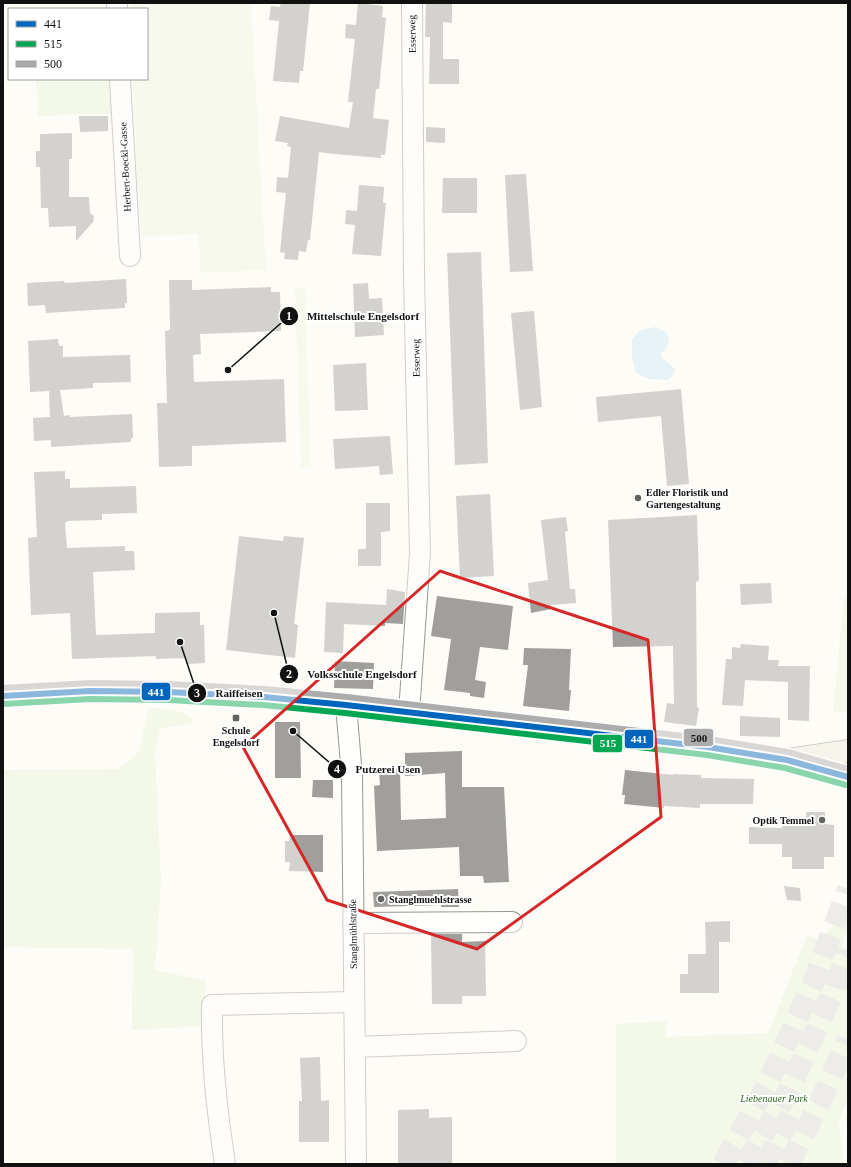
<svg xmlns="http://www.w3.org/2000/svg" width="851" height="1167" font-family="'Times New Roman',serif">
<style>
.green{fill:#e7f3d7}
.pitch{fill:#f0f6e1}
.water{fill:#cde8f7}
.building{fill:#a19f9c}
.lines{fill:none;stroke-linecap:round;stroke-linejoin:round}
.major-tunnel{stroke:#dad9d4;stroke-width:22;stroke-dasharray:22 11;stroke-linecap:butt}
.minor-casing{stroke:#979795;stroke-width:22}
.major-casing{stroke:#858482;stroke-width:24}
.minor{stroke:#fffffe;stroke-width:20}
.major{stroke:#ede9dc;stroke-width:22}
.bus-1-casing{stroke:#fff;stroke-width:9}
.bus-2-casing{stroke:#fff;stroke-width:9}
.bus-3-casing{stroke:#fff;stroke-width:9}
.bus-1{stroke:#0065bd;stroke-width:6}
.bus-2{stroke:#00a651;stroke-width:6}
.bus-3{stroke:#acacac;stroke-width:6}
.marked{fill:none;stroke:#d62828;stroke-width:3;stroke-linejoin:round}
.poi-dot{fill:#646362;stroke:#fff;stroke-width:1.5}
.labels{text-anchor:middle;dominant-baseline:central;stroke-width:4;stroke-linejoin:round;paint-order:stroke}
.street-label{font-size:10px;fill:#111;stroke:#fff}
.poi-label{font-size:10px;font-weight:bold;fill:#111;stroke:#fff;text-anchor:start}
.park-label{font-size:10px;font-style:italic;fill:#2f6b1f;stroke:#fff}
.leader{fill:none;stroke:#111;stroke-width:1.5}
.callout-dot{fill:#111;stroke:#fff;stroke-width:1.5}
.mark-label{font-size:12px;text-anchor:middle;font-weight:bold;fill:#fff}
.callout-label{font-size:11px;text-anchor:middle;font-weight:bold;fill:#111;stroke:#fff;stroke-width:4;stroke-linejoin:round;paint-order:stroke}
.line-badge{stroke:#fff;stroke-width:1.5}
.badge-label{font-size:11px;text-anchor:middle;font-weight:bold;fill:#fff}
.pale-badge-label{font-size:11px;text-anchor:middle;font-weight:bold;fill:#111}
</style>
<rect width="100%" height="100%" fill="#fdfcf7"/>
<path class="green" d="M36,79H115L117,113L38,116Z
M844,598H848V712H833Z
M149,708L175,710L191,717L193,724L160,728L155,753L161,880L155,970L206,981L204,1026L132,1030L133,949L3,947V770L119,769L139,752Z
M848,914V926L842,947L848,950V1096L839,1120L843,1164H616V1024L667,1021L666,1037L768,1033L807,935L821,940L825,933Z"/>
<path class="pitch" d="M130,3H251L266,270L201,273L198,234L141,237L135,150L133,79H147V9H130Z
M295,288H305L311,468H301Z"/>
<path class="water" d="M656,327L666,332L669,339L666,349L661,353L662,358L670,364L675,369L673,376L668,380L649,379L636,373L632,357V339L640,330Z"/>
<path class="building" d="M281,3H310L303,71H300L299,83L273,81L279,21L269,20L271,6L280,7Z
M358,3L383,6L382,17L386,18L379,89H376L373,118L389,120L385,155H381V158L334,154L319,152L310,240H308L306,252L299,251L298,260L284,259L285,253L280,252L286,193L276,192L277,177L288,178L291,147L287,146L288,143L275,141L280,116L349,128L353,102H348L355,39L345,38L346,24L356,25Z
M426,3H452V23L443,22V59H459V84H429L430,43V37H425Z
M79,116H108V131L80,132Z
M426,127L445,128V143L426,142Z
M72,133V159H69V197H89L90,213L94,216L93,222L76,241V226L49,227L48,208H41L40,167H36V151H40V134Z
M526,174L533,271L510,272L505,175Z
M443,178H477V213H442Z
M359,185L384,187L383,203H386L381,256L352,254L355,225L345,224L346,210L357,211Z
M481,252L488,463L455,465L447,253Z
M126,279L127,303H125V308L46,313L45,305L28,306L27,283L64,281L65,283Z
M169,280H192V290L271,287V292H280L281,331L200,334L201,354L193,355L194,382L284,379L286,442L192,446V466L159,467L157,403H167L165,331L170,330Z
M368,283L369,299L382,298L384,335L355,337L353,284Z
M534,311L542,407L520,410L511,313Z
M58,339L59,346H63V357L130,355L131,382L93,383V388L60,390L64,416L70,415V417L132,414L133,438H131V442L51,447V440L34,441L33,418L50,417L49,391L30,392L28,341Z
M366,363L368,410L335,411L333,365Z
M681,389L689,484L667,486L661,416L598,422L596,397Z
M390,436L393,474L380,475L379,466L335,469L333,439Z
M65,471V479H70V488L136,486L137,513L102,514V520L67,521V522L65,523L67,548L125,546V551H134L135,570L93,572L96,635L155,633V613L200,612V625H204L205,663L186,664V658L156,659V656L72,659L70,613L31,615L28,538L37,537L34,472Z
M490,494L494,576L460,578L456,496Z
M366,503H390V531L381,532V566H358V549H366Z
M697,515L699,580L696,582L697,707L699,708L696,726L664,722L667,703L674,704L673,646L613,647L608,520Z
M566,517L568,531L565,532L570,589H575L576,603L551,605V609L531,613L528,583L548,580L541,520Z
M239,536L283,541L284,536L304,538L294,624L298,625L295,658L226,650Z
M771,583L772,603L741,605L740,584Z
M387,589L405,592L403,624L385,623V626L344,624L343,653L324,652L326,602L386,605Z
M437,596L513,606L508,650L480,647L475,680L486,682L484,698L470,696V693L444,690L451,639L431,636Z
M741,644L769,646L768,660H779L778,666H810L809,721L788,720V682L745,680L743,706L722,705L726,659H732V647L740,648Z
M524,648L571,649L569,690H571L569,711L523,706L528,665H523Z
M335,661L374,663L373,689L334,688Z
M740,716L780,718V737L740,736Z
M275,722H300L301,778H275Z
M462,751V787H504L509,882L484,883L483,876H460L459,847L377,851L374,786L380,785L379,770L400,769L401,820L446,818L445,773L405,776V753Z
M625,770L673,775V774L701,775V778L754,779L753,804H700V808L664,806V808L624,804L625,795H622Z
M313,780H333V798L312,797Z
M806,812H825V824L834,825V857H824V869H792V857H782V844H749V827L782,828V824H806Z
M290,835H323V872L289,871L290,862H285V841H289Z
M784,886L800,888L801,901L787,900Z
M458,889L459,907H441V905L374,907L373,892Z
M730,921V942H719V993H680V974H688V954H706L705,922Z
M431,934H462V942L485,941L486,996H462V1004H432Z
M320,1057L321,1101L329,1100V1142H299V1101H302L300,1058Z
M429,1109V1118L452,1117V1164H398V1110Z"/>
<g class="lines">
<path class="major-tunnel" d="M723,1164L767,1085L814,981L848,889
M746,1164L787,1094L834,990L848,951
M765,1164L793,1112
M789,1164L821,1100L848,1039"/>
<g class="minor-casing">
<path id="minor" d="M117,3V9
M120,79L130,256
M346,705L352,776L356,1164
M409,713L420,553L414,275L412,3
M353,923L512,922
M355,1047L516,1041
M225,1164C217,1110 211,1060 212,1005L354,1002"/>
</g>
<g class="major-casing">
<path id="major" d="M3,696L90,691L168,692L264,697L346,705L708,747L787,760L848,777
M794,759L848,751"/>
</g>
<use href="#minor" class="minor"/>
<use href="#major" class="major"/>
<g class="bus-1-casing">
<path id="bus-1" d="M3,696L90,691L168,692L264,697L346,705L708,747L787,760L848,777"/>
</g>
<g class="bus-2-casing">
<path id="bus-2" d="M3,704L90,699L168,700L263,705L345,713L707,755L785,768L846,785"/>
</g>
<g class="bus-3-casing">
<path id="bus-3" d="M3,688L90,683L168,684L265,689L347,697L709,739L788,752L848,769"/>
</g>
<use href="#bus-1" class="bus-1"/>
<use href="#bus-2" class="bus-2"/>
<use href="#bus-3" class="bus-3"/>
</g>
<path d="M0 0H851V1167H0ZM440,571L648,640L661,817L477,949L327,900L243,747Z" fill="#fdfcf7" fill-opacity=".55" fill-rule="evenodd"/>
<path class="marked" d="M440,571L648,640L661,817L477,949L327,900L243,747Z"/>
<g class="poi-dot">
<circle cx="638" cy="498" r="4"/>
<rect x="232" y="714" width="8" height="8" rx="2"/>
<circle cx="822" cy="820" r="4"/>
<circle cx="381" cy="899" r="4"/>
</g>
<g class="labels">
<g class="street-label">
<text transform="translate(412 34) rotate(-91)">Esserweg</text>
<text transform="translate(125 167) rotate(-93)">Herbert-Boeckl-Gasse</text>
<text transform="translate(416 358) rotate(-91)">Esserweg</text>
<text transform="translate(353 934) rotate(-91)">Stanglmühlstraße</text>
</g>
<g class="poi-label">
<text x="646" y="492">Edler Floristik und<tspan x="646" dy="12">Gartengestaltung</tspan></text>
<text x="236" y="730" text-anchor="middle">Schule<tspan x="236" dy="12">Engelsdorf</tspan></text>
<text x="814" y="820" text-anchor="end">Optik Temmel</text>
<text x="389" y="899">Stanglmuehlstrasse</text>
</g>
<g class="park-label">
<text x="774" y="1098">Liebenauer Park</text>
</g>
</g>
<path class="leader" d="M228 370L289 316M274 613L289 674M180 642L197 693M293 731L337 769"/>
<g class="callout-dot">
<circle cx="228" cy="370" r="4"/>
<circle cx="274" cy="613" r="4"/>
<circle cx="180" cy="642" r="4"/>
<circle cx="293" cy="731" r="4"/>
<circle cx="289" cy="316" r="10"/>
<circle cx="289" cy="674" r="10"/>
<circle cx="197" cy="693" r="10"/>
<circle cx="337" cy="769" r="10"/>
</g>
<g class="mark-label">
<text x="289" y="320">1</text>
<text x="289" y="678">2</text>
<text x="197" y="697">3</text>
<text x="337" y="773">4</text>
</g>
<g class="callout-label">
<text x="363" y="320">Mittelschule Engelsdorf</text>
<text x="362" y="678">Volksschule Engelsdorf</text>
<text x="239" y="697">Raiffeisen</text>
<text x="388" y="773">Putzerei Usen</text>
</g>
<g class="line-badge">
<rect x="141" y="682" width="30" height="19" rx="4" fill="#0065bd"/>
<rect x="683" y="728" width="31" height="19" rx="4" fill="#acacac"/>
<rect x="624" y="729" width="30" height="20" rx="4" fill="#0065bd"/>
<rect x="592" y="734" width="31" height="19" rx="4" fill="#00a651"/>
</g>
<g class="badge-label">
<text x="156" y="696">441</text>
<text x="639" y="743">441</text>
<text x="608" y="747">515</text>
</g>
<g class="pale-badge-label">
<text x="699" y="742">500</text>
</g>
<rect width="851" height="1167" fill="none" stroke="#111111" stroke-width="8"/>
<rect x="8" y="8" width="140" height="72" fill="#ffffff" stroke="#a0a0a0"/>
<rect x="16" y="21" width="20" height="6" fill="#0065bd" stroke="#a0a0a0"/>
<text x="44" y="28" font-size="12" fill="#111111">441</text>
<rect x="16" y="41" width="20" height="6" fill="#00a651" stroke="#a0a0a0"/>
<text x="44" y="48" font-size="12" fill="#111111">515</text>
<rect x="16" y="61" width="20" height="6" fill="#acacac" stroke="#a0a0a0"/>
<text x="44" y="68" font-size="12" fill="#111111">500</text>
</svg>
